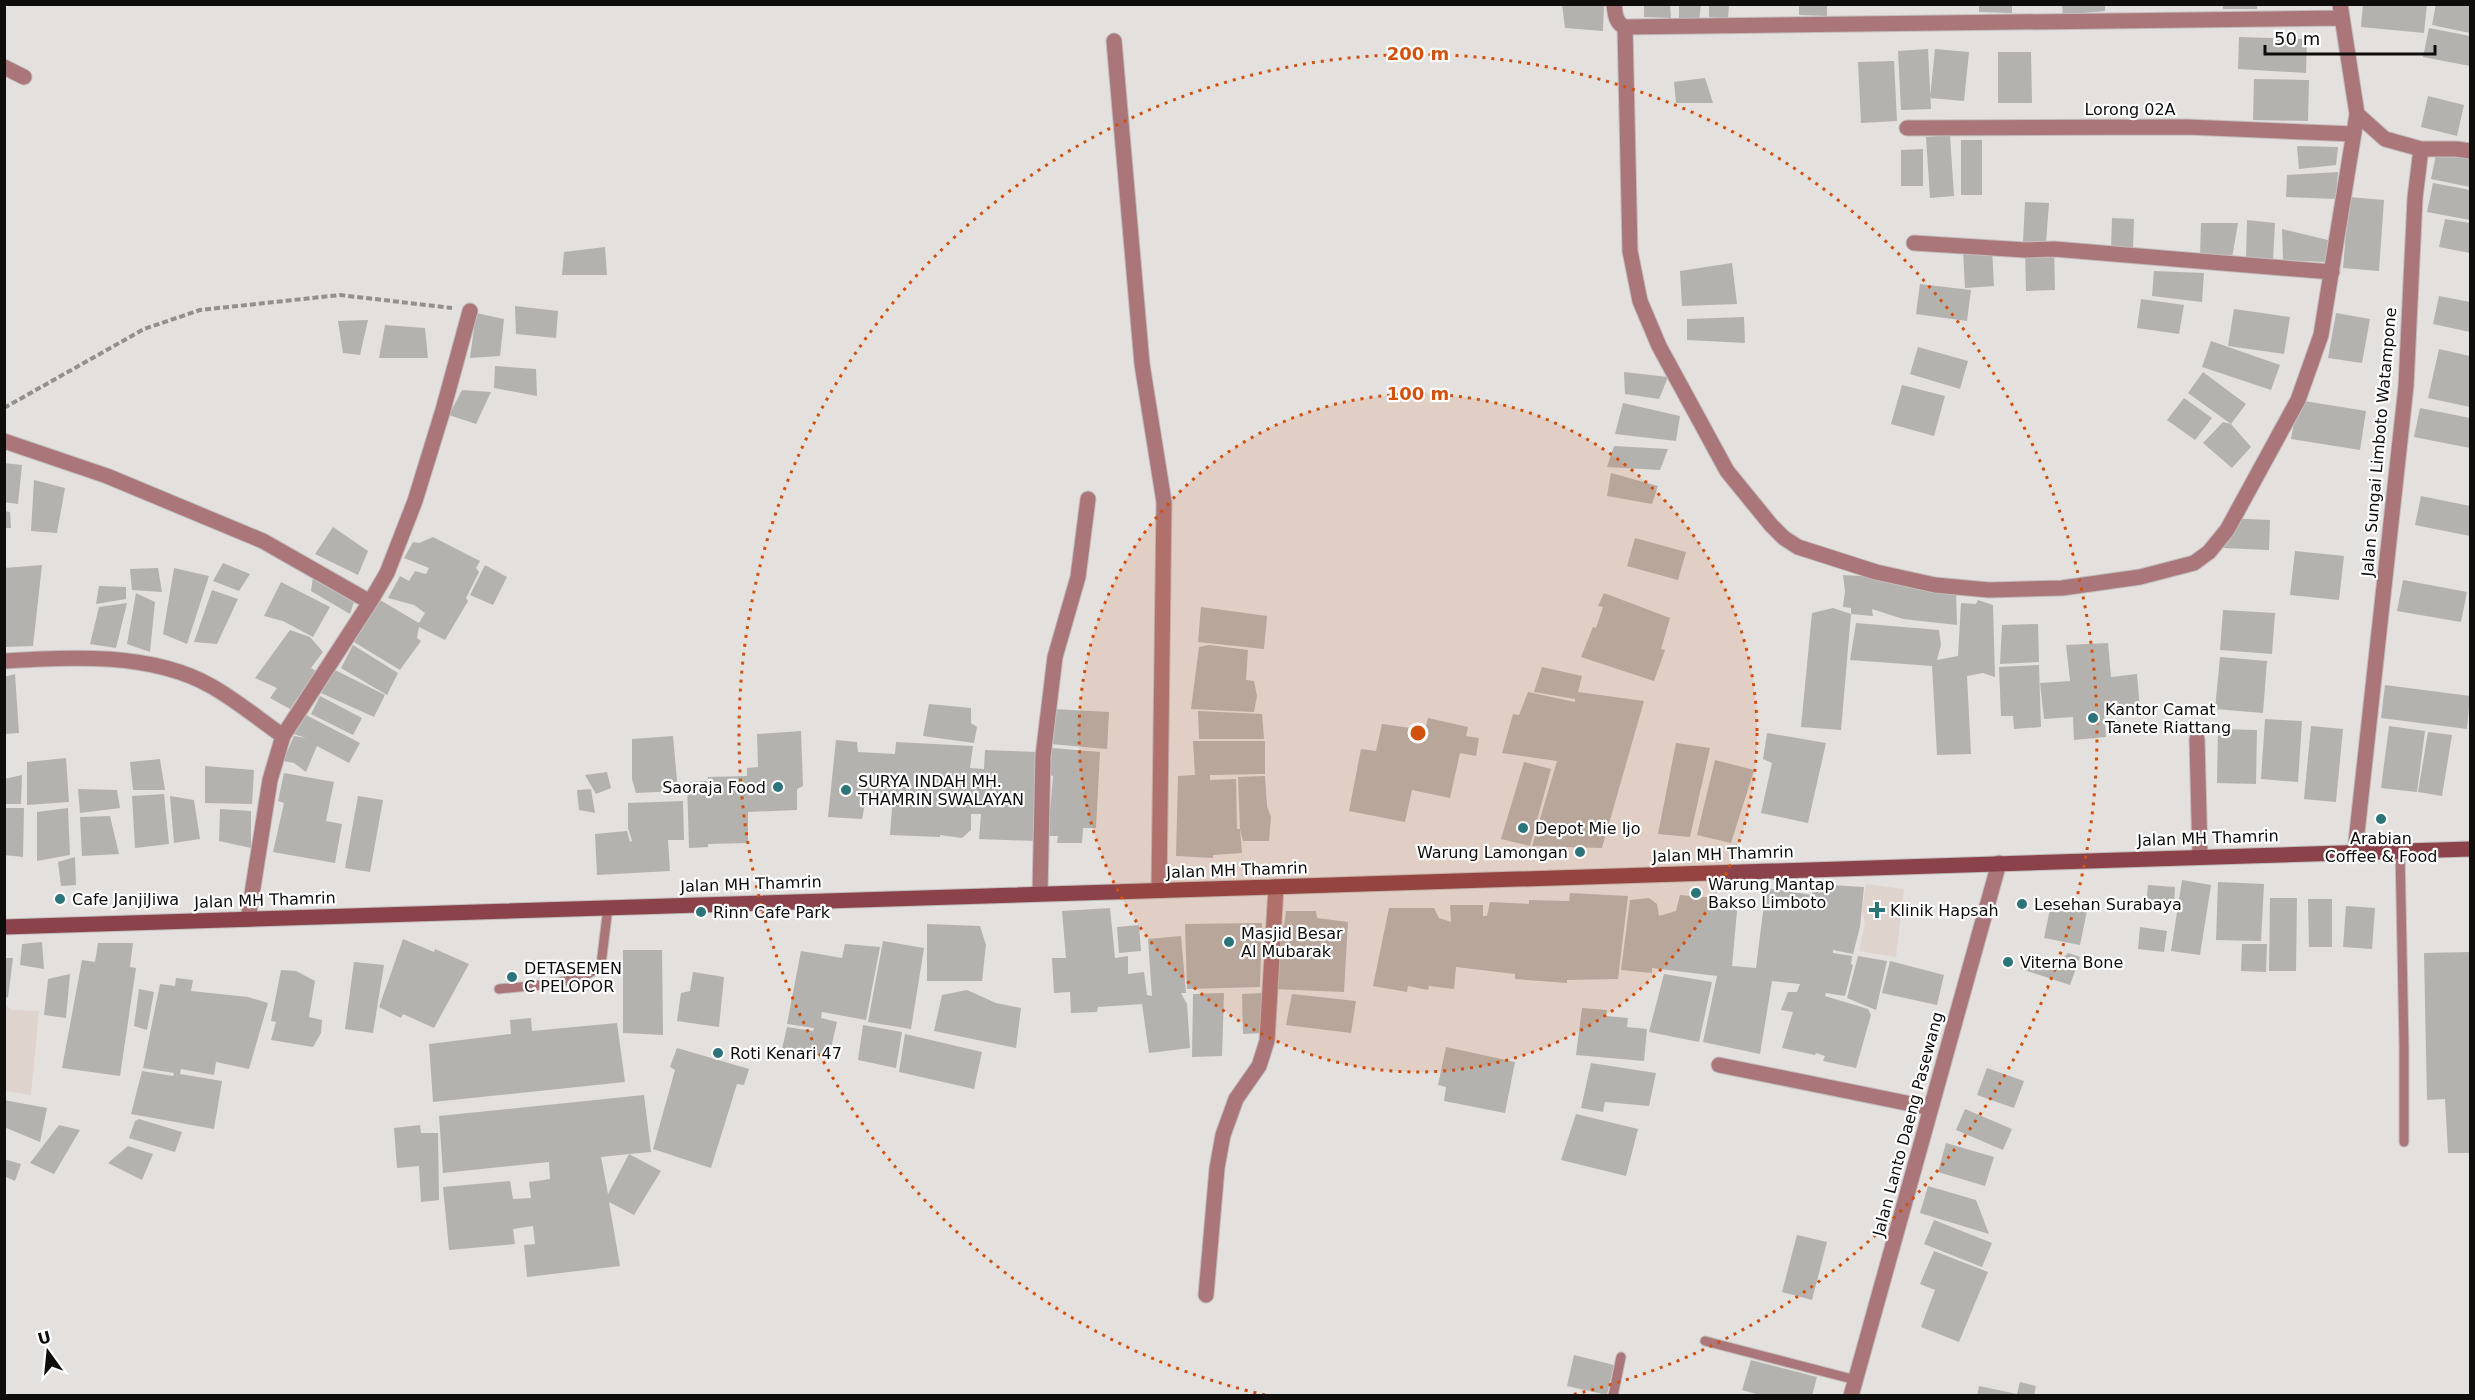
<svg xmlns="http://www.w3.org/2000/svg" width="2475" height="1400" font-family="'DejaVu Sans',sans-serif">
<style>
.built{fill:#dfd3ce}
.building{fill:#b4b2af;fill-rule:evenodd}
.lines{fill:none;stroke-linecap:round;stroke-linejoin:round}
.service-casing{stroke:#c1bebc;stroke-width:11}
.minor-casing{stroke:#c1bebc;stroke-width:17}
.secondary-casing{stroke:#c1bebc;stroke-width:17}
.path{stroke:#92908e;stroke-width:4;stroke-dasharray:6 3;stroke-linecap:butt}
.service{stroke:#ab767a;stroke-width:9}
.minor{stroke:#ab767a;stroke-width:15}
.secondary{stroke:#8c424b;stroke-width:15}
.ring{fill:none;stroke:#d2510c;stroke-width:3;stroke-dasharray:3 6}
.poi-dot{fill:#2b757a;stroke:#fff;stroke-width:2}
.labels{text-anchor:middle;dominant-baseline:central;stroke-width:4.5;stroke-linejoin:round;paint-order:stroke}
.street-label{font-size:16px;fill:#0e0d0c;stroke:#fff}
.poi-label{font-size:16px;fill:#0e0d0c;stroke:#fff;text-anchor:start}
.centre{fill:#d2510c;stroke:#fff;stroke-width:3}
.ring-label{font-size:18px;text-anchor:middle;font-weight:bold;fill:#d2510c;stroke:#fff;stroke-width:4.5;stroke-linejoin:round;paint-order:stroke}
</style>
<rect width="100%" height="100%" fill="#e3e0de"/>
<path class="built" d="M1866,884L1904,889L1896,957L1859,951L1865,923L1862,910Z
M4,1004L12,1010L39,1011L31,1095L5,1091Z"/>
<path class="building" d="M1562,4H1604L1603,31L1565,28Z
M1644,4H1670L1671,18L1644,17Z
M1679,4H1701L1699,21L1679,19Z
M1709,4H1729L1728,20L1709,17Z
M1799,4H1827V16L1799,15Z
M1979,4H2012V13L1979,12Z
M2062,4H2105V11L2063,15Z
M2223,4H2257V9H2223Z
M2363,4H2427L2424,33L2361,27Z
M2436,4H2470V33L2432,25Z
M2429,28L2470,36V66L2423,57Z
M2239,37L2307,39L2306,73L2238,69Z
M1928,49L1931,109L1901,110L1898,51Z
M1935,49L1969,52L1964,101L1930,98Z
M1998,52H2031L2032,103H1998Z
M1894,61L1897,121L1861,123L1858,62Z
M1705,78L1713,103H1676L1674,82Z
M2254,79L2309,80L2308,121L2253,120Z
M2428,96L2464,105L2457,136L2421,127Z
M1950,135L1954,196L1930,198L1926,137Z
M1961,140H1982V195H1961Z
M2297,146L2338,147L2336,165L2299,169Z
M1923,149V186H1901V150Z
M2437,150L2470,157V187L2431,179Z
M2338,172L2336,199L2286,197L2287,175Z
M2433,183L2470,190V220L2427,212Z
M2349,197L2384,200L2379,271L2343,268Z
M2025,202L2049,203L2046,243L2023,242Z
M2112,218L2134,219L2133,250L2111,249Z
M2445,219L2470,223V253L2439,247Z
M2247,220L2275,223L2273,260L2246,258Z
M2201,223H2238L2232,258L2200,256Z
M2282,229L2328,240L2326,262L2283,260Z
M605,247L607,275H562L564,252Z
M1992,248L1994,286L1965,288L1963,250Z
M2054,249L2055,290L2026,291L2025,250Z
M1732,263L1737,304L1682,306L1680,271Z
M2154,271L2204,273L2202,302L2152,296Z
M1920,284L1971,290L1967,321L1916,314Z
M2439,296L2470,302V332L2433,324Z
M2141,299L2184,305L2179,334L2137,328Z
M515,306L558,311L556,338L516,334Z
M2234,309L2290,317L2284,354L2228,346Z
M476,313L504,319L500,356L470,358Z
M2336,313L2370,319L2362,363L2328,358Z
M1744,317L1745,343L1687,340V319Z
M368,320L360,355L343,353L338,321Z
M385,325L425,328L428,358H379Z
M2211,341L2280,365L2271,390L2202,367Z
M1918,347L1968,361L1960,389L1910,374Z
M2439,349L2470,356V407L2428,398Z
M495,366L536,369L537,396L494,388Z
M1624,372L1668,377L1659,399L1625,394Z
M2203,372L2246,404L2231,424L2188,393Z
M1902,385L1945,396L1934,436L1891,424Z
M462,390L491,392L476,424L449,415Z
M2184,398L2212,418L2195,440L2167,420Z
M2298,400L2366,411L2360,450L2291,439Z
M1623,403L1680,416L1676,441L1615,434Z
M2420,408L2470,418V448L2414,437Z
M2223,422L2231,424L2251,447L2232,468L2203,443Z
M1614,446L1668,449L1660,470L1607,467Z
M4,463L22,465L18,504L4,502Z
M1611,473L1658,486L1652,504L1607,496Z
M34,480L65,488L57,533L31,531Z
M2421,496L2470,506V536L2415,525Z
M4,511L10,512L11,528H4Z
M2225,518L2270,520L2269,550L2223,548Z
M333,527L368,551L358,575L315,554Z
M433,537L480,561L476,568L479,572L466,598L468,601L445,640L419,627L417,638L421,641L400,670L354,642L380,600L419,623L425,613L414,605L388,598L400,576L409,581L415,571L426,574L429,568L404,558L413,542L419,543Z
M1635,538L1686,552L1678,580L1627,566Z
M2295,551L2344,556L2339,600L2290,595Z
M223,563L250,574L239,591L213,581Z
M42,565L33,646L4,647V568Z
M485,565L507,577L493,605L470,595Z
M158,568L162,592L132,590L130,569Z
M174,568L209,576L187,644L163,634Z
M1843,575L1880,577L1917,586L1930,592L1929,589L1956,590L1957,625L1903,619L1872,609L1873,616L1851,614V608L1843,607L1845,591Z
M313,577L355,599L350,614L311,591Z
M2403,580L2467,592L2461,622L2397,611Z
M281,582L330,607L313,637L283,621L264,616Z
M99,586L126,587V599L96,604Z
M212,590L238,599L217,644L194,642Z
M136,593L155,602L150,652L127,644Z
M1604,593L1670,618L1661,649L1665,650L1654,681L1581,657L1593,627L1596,628L1603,607L1598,606Z
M1978,600L1993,605L1995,677L1983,673L1967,676L1971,754L1937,755L1932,666L1850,660L1856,623L1939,630L1941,645L1937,660L1958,656L1961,603L1976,604Z
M127,603L116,648L90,644L99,607Z
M1201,607L1267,616L1264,649L1198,642Z
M1833,608L1851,614L1841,730L1801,727L1812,613Z
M2223,610L2275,613L2272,654L2220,650Z
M2038,624L2039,662L2000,664L2002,625Z
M290,630L310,637L323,652L311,668L316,671L290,709L270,698L277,688L255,678Z
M2108,643L2111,677L2137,674L2140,710L2104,713L2106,737L2074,740L2073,717L2044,719L2040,683L2070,681L2066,645Z
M353,645L398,673L387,695L341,668Z
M1209,645L1248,650L1246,680L1254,681L1257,696L1254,712L1191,709L1199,647Z
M2220,657L2267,661L2263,713L2215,709Z
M2039,665L2041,727L2014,729L2013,716H2001L1999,667Z
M1542,667L1582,676L1578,692L1644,701L1602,848L1532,846L1557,761L1502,753L1513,714L1519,715L1528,692L1575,702V699L1534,692Z
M333,669L385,695L374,717L321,693Z
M15,674L19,733L4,734V677Z
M2385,685L2470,696L2467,729L2381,718Z
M320,696L362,718L353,735L311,714Z
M929,704L971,708V723L977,727L974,743L923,736Z
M1053,709L1109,712L1107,749L1050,744Z
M1198,711L1262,714L1264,739H1199Z
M306,715L360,743L349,763L317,746L306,772L294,763L283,761L294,736L306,738L294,734Z
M1428,718L1468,727L1466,736L1479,738L1476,756L1460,753L1450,798L1412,790L1405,822L1349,811L1361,749L1376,751L1382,724L1425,730Z
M2265,719L2302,721L2298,782L2261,779Z
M2311,726L2343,729L2336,802L2304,799Z
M2389,726L2425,731L2417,792L2381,788Z
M2218,729L2257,730L2256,784L2217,783Z
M801,731L803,786L797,789V810L748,812V843L708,844V847L689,848L687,782L708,781V777L747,776V768L758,767L757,734Z
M2428,732L2452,735L2442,796L2418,792Z
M1767,733L1826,743L1808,823L1761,813L1772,763L1763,759Z
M673,736L678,791L636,793L632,779V739Z
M836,740L857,742L858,752L895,754L896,742L973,746L970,768L984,769L985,750L1039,752L1035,841L979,839L981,814H971V830L962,838L940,835V837L890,835L893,795L873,794L866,797L862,819L828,817Z
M1193,741H1265V774L1210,775V780L1236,779L1237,829H1240L1238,777L1265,776L1267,806L1271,817L1269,841H1243L1240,829L1242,853L1213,855V858L1176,856L1178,776L1195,775Z
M1676,743L1710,748L1690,837L1658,834Z
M1052,748L1100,752L1096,828H1083L1082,843H1057L1058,836H1048L1053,776L1050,775Z
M66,758L69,802L27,805V762Z
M160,759L165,790H133L130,762Z
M1715,760L1754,770L1731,843L1697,835Z
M1524,762L1551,769L1530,846L1501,839Z
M205,766L254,770L252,804L205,803Z
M607,772L611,788L596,794L585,775Z
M284,773L334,782L326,821L342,824L335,863L273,852L284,803L278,801Z
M22,775L21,804H4V779Z
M78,789L117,790L120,808L80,813Z
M591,789L595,813L579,810L577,790Z
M164,794L169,844L135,848L132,796Z
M170,796L194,800L200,839L174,843Z
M358,796L383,800L370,872L345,868Z
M683,801L684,840H668L670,871L597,875L595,834L627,831L630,842L632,841L628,828V803Z
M4,808H24L23,857L4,855Z
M68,808L70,855L37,861V812Z
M220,809L251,811V848L219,841Z
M110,816L119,854L82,856L80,817Z
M75,857L76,885L61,886L58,862Z
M2182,880L2211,885L2200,955L2171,951Z
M2218,882L2264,884L2261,941L2216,940Z
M1813,884L1864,887L1860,927L1853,954L1833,950V953L1852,956L1851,964L1853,965L1845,996L1826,993L1825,996L1868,1009L1871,1015L1856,1068L1823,1061L1825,1056L1816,1053L1815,1055L1782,1048L1793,1012L1781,1010L1788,992H1797L1800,984L1772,981L1760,1054L1703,1042L1717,976L1652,968V973L1621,970L1630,900L1649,898L1657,904L1659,916L1676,911L1680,895L1738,900L1732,966L1756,968L1766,888L1812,895Z
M2148,885L2175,887L2174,909L2146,907Z
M1570,893L1628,896L1618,979L1567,980V983L1515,979V974L1456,967L1454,989L1429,986L1428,990L1408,986L1407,992L1373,986L1389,908H1434L1439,918L1451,922L1450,905H1483V916H1487L1490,902L1529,904V900L1569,901Z
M2270,898H2297L2296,971H2269Z
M2052,899L2088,906L2080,945L2044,938Z
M2308,899H2332V947H2309Z
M2346,906L2375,908L2372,949L2343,947Z
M1110,908L1115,958L1128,956V974L1144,972L1147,995L1152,996L1148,939L1181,936L1186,993H1181L1187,1004L1190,1048L1149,1053L1142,1004L1098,1007L1097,1012L1071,1013L1070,992L1054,993L1052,958H1066L1062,911Z
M1286,911H1316L1317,918L1348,922L1344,992L1274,989L1277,926L1284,925Z
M1262,923L1260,987L1187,989L1185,924Z
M927,924L980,926L986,945L982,981H927Z
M1139,925L1141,951L1119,953L1117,927Z
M2140,927L2167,931L2164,952L2138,949Z
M403,939L434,952L435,949L469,964L434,1028L403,1014L401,1018L379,1007Z
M883,941L924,948L911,1029L868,1022Z
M42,942L44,969L20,965L22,944Z
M98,943H133L130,967L136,968L120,1076L62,1068L82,960L95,962Z
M845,944L880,947L866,1020L822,1012L821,1018L837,1022L829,1057L782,1049L787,1027L813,1031L814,1028L787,1024L801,951L842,958Z
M2242,944H2267L2266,972L2241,971Z
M623,950H662L663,1035L623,1033Z
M2470,952V1153H2448L2445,1099L2427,1100L2424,953Z
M2068,953L2080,957L2070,985L2021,969L2027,954L2057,964Z
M1858,956L1887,961L1876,1010L1847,998Z
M5,958H13L8,997L5,998Z
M1890,961L1944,975L1937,1005L1882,993Z
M354,962L384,965L373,1033L345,1029Z
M281,970L296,971L315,981L309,1017L322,1020L321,1033L313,1047L271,1040L276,1022L271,1021Z
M693,972L724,977L719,1027L677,1021L681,993L690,991Z
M70,974L66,1018L44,1015L48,979Z
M1664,974L1712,982L1699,1042L1649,1032Z
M176,978L193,980L191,991L248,997L268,1003L249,1069L216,1062L214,1075L181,1069L180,1074L222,1081L214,1129L131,1114L142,1071L173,1076L174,1073L143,1068L160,984L175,986Z
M139,989L154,992L147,1030L134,1026Z
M967,990L996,1003L1021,1008L1016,1048L934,1031L942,995Z
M1224,993L1222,1056L1192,1057L1193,994Z
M1263,993L1264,1033L1243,1034L1242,994Z
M1292,994L1356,1001L1351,1033L1286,1025Z
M1582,1008L1607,1010L1606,1016L1628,1018L1627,1027L1647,1029L1644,1061L1576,1055Z
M531,1018L532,1031L617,1023L625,1082L433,1102L429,1044L511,1034L510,1020Z
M863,1025L902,1032L896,1068L858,1060Z
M905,1034L982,1052L974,1089L899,1072Z
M1446,1047L1515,1062L1505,1113L1444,1101L1446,1087L1438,1085Z
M677,1048L749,1069L744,1085L737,1084L711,1168L653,1149L675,1070L670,1067Z
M1591,1063L1656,1073L1649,1106L1605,1102L1603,1112L1581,1108Z
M1987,1068L2024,1081L2014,1108L1977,1095Z
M644,1095L651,1152L629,1154L661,1171L634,1215L609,1202L620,1266L527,1277L524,1245L535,1244L533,1226L513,1229L515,1244L449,1250L443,1187L510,1181L513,1199L531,1198L529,1182L550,1179L549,1162L443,1173L439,1116ZM629,1154L608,1194L601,1157Z
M4,1100L47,1108L40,1142L4,1127Z
M1965,1109L2012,1129L2003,1150L1956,1130Z
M1576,1114L1638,1129L1626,1176L1561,1160Z
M139,1119L182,1132L175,1152L129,1138L135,1121Z
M59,1125L80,1130L54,1174L30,1163Z
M420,1125L421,1133H438L439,1200L421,1202L419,1166L397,1168L394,1128Z
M1946,1143L1994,1157L1985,1186L1938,1172Z
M128,1146L153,1154L142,1180L108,1163Z
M4,1159L21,1164L15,1181L4,1176Z
M1928,1186L1976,1200L1989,1234L1920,1213Z
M1934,1220L1992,1243L1982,1267L1924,1244Z
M1797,1235L1827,1242L1812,1300L1782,1292Z
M1934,1251L1988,1272L1959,1342L1921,1327L1935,1290L1920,1284Z
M1574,1355L1614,1365L1607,1395L1567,1386Z
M1751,1360L1817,1377L1812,1396H1763L1742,1390Z
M2020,1382L2036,1386L2034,1396H1977L1979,1386L2017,1394Z"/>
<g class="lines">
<g class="service-casing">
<path id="service" d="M2400,851L2404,1046V1142
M499,989C527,986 581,985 601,965L608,907
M1705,1341L1856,1380
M1613,1396L1621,1357"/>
</g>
<g class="minor-casing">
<path id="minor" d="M1614,4C1615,14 1616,24 1625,27L2341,18
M2340,4L2357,114L2385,139L2421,149L2415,198L2406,386L2355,851
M1625,27L1630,251L1640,301L1659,346L1727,471L1771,525L1784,538L1798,547L1876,572L1935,585L1989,590L2062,588L2140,577L2194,563L2209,552L2227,530L2298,400L2321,335L2357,114
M1114,41L1142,364L1164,502L1159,890
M4,67L24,77
M1907,128L2187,127L2354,134
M2421,149H2457L2470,151
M1914,243L2025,250L2054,249L2332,272
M4,441L107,476L263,541L370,602
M4,661C71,657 151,652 211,686C236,700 260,720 283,736L270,780L248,919
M283,736L370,602L387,573L415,501L443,410L470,311
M2197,739L2200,856
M1040,893L1043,756L1055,657L1078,577L1088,499
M1719,1065L1931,1108
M1206,1295L1217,1168L1223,1135L1236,1099L1259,1066L1267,1041L1276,887
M1851,1396L1999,863"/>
</g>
<g class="secondary-casing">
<path id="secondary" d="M4,927L2470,849"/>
</g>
<path class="path" d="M4,408L144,329L200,310L340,295L452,308"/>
<use href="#service" class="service"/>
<use href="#minor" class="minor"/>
<use href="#secondary" class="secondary"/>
</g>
<circle cx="1418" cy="733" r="339" fill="#d2510c" fill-opacity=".12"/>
<g class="ring">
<circle cx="1418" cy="733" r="339"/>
<path d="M1265 1395A679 679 0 1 1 1571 1395"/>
</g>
<g class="poi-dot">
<circle cx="2093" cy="718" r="6"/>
<circle cx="778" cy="787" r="6"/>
<circle cx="846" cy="790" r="6"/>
<circle cx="2381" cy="819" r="6"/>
<circle cx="1523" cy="828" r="6"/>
<circle cx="1580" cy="852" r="6"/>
<circle cx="1696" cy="893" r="6"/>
<circle cx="60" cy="899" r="6"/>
<circle cx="2022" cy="904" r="6"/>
<path d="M1874 901h6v6h6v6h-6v6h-6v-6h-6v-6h6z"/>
<circle cx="701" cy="912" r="6"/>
<circle cx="1229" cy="942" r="6"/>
<circle cx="2008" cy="962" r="6"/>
<circle cx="512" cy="977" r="6"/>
<circle cx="718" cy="1053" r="6"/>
</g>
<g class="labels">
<g class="street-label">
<text x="2130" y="109">Lorong 02A</text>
<text transform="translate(2379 442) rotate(-85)">Jalan Sungai Limboto Watampone</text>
<text transform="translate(2208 838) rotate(-2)">Jalan MH Thamrin</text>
<text transform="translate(1723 854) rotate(-2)">Jalan MH Thamrin</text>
<text transform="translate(1237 870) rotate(-2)">Jalan MH Thamrin</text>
<text transform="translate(751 884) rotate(-2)">Jalan MH Thamrin</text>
<text transform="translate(265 900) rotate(-2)">Jalan MH Thamrin</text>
<text transform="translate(1908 1124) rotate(-75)">Jalan Lanto Daeng Pasewang</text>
</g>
<g class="poi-label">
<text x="2105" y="709">Kantor Camat<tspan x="2105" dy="18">Tanete Riattang</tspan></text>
<text x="858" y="781">SURYA INDAH MH.<tspan x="858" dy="18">THAMRIN SWALAYAN</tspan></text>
<text x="766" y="787" text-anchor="end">Saoraja Food</text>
<text x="1535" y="828">Depot Mie Ijo</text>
<text x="2381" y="838" text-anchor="middle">Arabian<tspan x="2381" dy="18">Coffee &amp; Food</tspan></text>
<text x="1568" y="852" text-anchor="end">Warung Lamongan</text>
<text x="1708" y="884">Warung Mantap<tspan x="1708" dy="18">Bakso Limboto</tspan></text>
<text x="72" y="899">Cafe JanjiJiwa</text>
<text x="2034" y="904">Lesehan Surabaya</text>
<text x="1890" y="910">Klinik Hapsah</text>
<text x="713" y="912">Rinn Cafe Park</text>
<text x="1241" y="933">Masjid Besar<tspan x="1241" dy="18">Al Mubarak</tspan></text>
<text x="2020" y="962">Viterna Bone</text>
<text x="524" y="968">DETASEMEN<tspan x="524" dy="18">C PELOPOR</tspan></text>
<text x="730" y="1053">Roti Kenari 47</text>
</g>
</g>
<circle cx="1418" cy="733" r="9" class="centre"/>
<g class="ring-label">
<text x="1418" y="60">200 m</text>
<text x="1418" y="400">100 m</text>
</g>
<rect width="2475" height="1400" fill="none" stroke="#0e0d0c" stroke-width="12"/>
<g transform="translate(48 1352) rotate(345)" stroke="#ffffff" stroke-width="4.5" paint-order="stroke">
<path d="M0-4.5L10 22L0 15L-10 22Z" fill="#0e0d0c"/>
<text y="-9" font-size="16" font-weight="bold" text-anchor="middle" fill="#0e0d0c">U</text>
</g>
<path d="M2265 45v9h170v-9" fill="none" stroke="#0e0d0c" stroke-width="3"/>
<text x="2274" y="45" font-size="18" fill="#0e0d0c" stroke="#ffffff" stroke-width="4.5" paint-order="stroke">50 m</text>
</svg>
